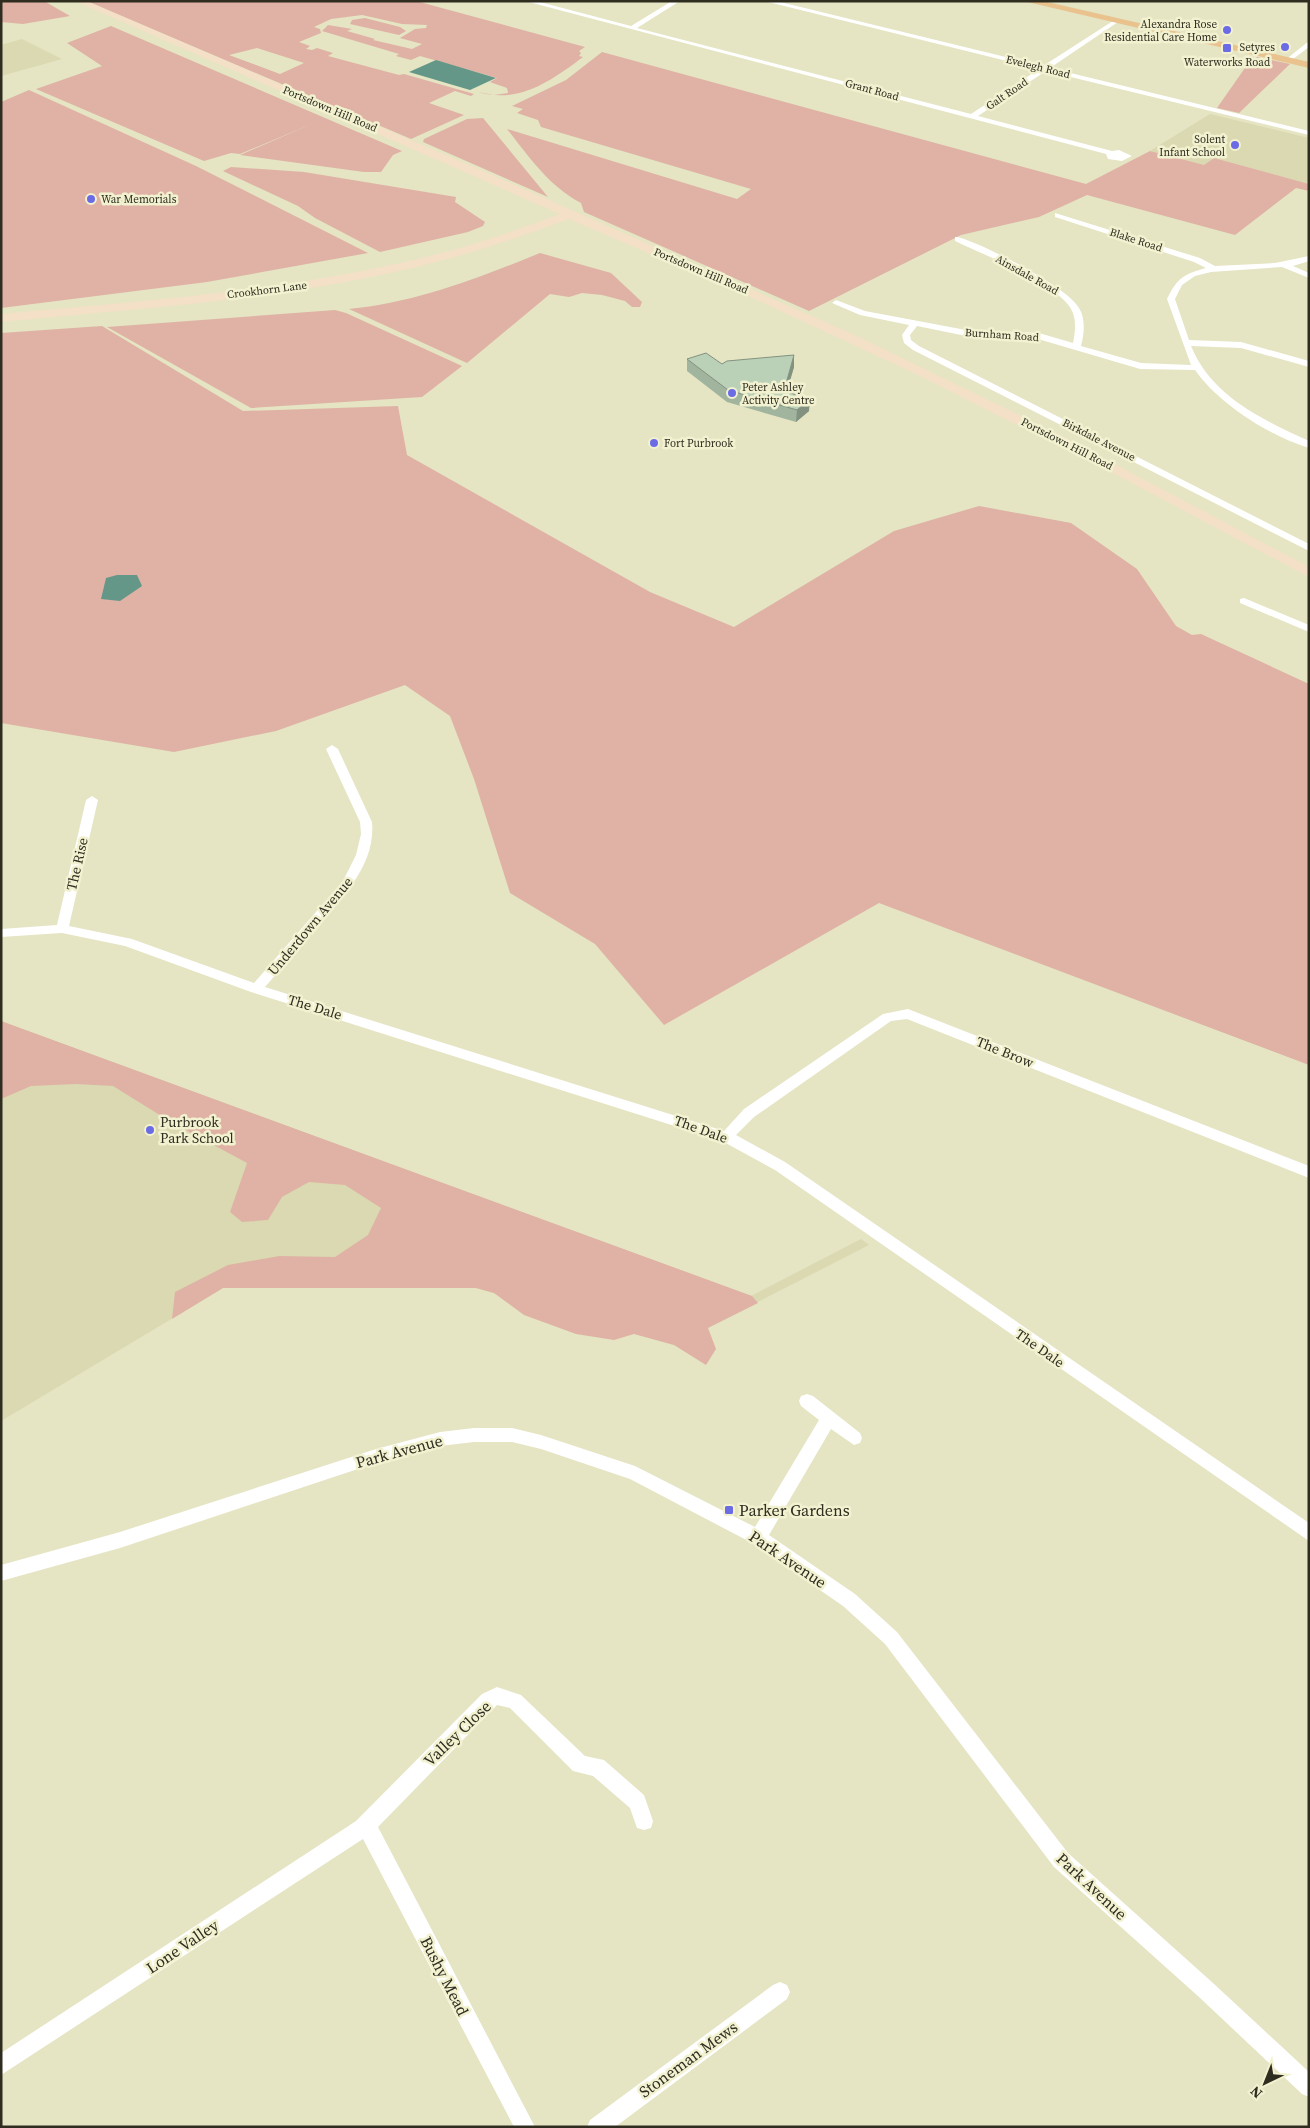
<svg xmlns="http://www.w3.org/2000/svg" width="1310" height="2128" font-family="'Source Serif 4',serif">
<style>
.built{fill:#dbd9b1}
.green{fill:#dfb2a5;fill-rule:evenodd}
.water{fill:#659789}
.lines{fill:none;stroke-linecap:round;stroke-linejoin:round}
.street{fill:#fff;fill-rule:evenodd}
.secondary{fill:#f4e0c6;fill-rule:evenodd}
.primary{fill:#e9c28d;fill-rule:evenodd}
.wall{fill:#a1b49d}
.shaded-wall{fill:#839280}
.building{fill:#bbd1b7;stroke:#839280}
.poi-dot{fill:#6a6be5;stroke:#f2f1d0;stroke-width:2}
.labels{text-anchor:middle;dominant-baseline:central;stroke-width:5;stroke-linejoin:round;paint-order:stroke}
.far-poi-label{font-size:11px;fill:#2e2d20;stroke:#f2f1d0;text-anchor:end}
.far-street-label{font-size:11px;fill:#2e2d20;stroke:#f2f1d0}
.street-label{font-size:14px;fill:#2e2d20;stroke:#f2f1d0}
.poi-label{font-size:14px;fill:#2e2d20;stroke:#f2f1d0;text-anchor:start}
.near-street-label{font-size:16px;fill:#2e2d20;stroke:#f2f1d0}
.near-poi-label{font-size:16px;fill:#2e2d20;stroke:#f2f1d0;text-anchor:start}
</style>
<rect width="100%" height="100%" fill="#e5e4c3"/>
<path class="built" d="M22,39L62,59L1,76V45Z
M1210,114L1309,138V184L1214,158L1204,166L1150,151Z
M1,1021L751,1296L861,1239L869,1245L674,1345L476,1288H223L1,1421Z"/>
<path class="green" d="M1,1H44L70,16L23,24L1,22Z
M86,1H416L585,47L579,51L581,53L579,56L583,57C551,81 519,104 478,92L494,95L508,93L507,88L490,82L497,78L420,56L411,60L396,56L399,54L322,31L328,25L352,29L347,31L375,39L373,40L412,49L422,44L400,38L415,29L426,28L427,25L402,24L362,15L331,19L314,27L320,29L321,33L299,42L310,46L306,49L312,50L317,48L333,53L328,56L399,75L404,74L474,94L471,96L455,91L429,103L464,115L411,139ZM257,48L304,63L280,74L229,55Z
M365,18L400,27L406,31L399,35L350,24L352,20Z
M111,26L402,151L393,155L381,172H364L240,155L314,123L240,154L231,153L204,161L36,89L102,66L67,43Z
M602,52L1086,184L1150,151L1204,165L1214,158L1309,184V191L1296,188L1235,235L1087,195L1039,217L961,235L809,311L584,212L581,203C549,186 530,158 507,129L737,199L751,189L541,127L538,120L517,113L523,109L512,106L566,80Z
M1257,57L1290,64L1239,113L1217,108L1247,65Z
M29,90L196,166L368,253L207,282L1,308V102Z
M483,118L548,197L423,142L424,139L467,119Z
M231,167L304,172L456,197L455,202L485,222L483,226L468,232L380,252L315,218L298,206L223,171Z
M540,253L611,273L642,302L640,307H632L625,301L602,295L582,293L569,297L550,294L467,363L349,309C415,303 479,278 540,253Z
M335,310L346,313L462,366L422,397L251,408L107,327Z
M102,326L243,411L398,406L407,455L650,592L734,627L894,531L979,506L1071,523L1137,569L1176,626L1192,635L1201,634L1309,684V1065L879,903L664,1025L595,944L510,893L474,779L450,716L405,685L276,731L174,752L1,723V333Z
M1,1021L752,1296L758,1303L708,1328L716,1349L706,1365L674,1345L634,1334L614,1340L576,1334L524,1315L494,1293L476,1288H223L172,1319L175,1292L228,1265L279,1256L335,1257L368,1235L381,1208L345,1185L309,1182L282,1197L268,1220L242,1222L230,1212L247,1163L171,1122L113,1086L76,1084L31,1086L1,1099Z"/>
<path class="water" d="M436,60L496,78L470,90L409,72Z
M117,575H137L142,586L120,601L101,599L106,578Z"/>
<g class="lines">
<path class="street" d="M525,1H536L631,26L672,1H680L637,28L971,114L1039,69L764,1H776L1043,66L1116,19L1118,22L1050,68L1309,131V135L1046,71L978,116L1112,151L1119,150L1132,156L1122,161L1108,159L1106,154Z
M1309,41V47L1293,59H1289V57Z
M1055,213L1200,258L1215,266L1275,263L1309,256V261L1293,266L1309,273V278L1282,267L1211,272L1195,276L1182,285L1175,299L1189,340L1241,342L1309,361V367L1241,348L1191,346C1212,397 1262,419 1309,441V448C1269,436 1218,403 1195,370L1140,369L1038,339L966,336L917,326L910,335L911,340L919,346L1309,544V551L913,350L904,343L902,335L909,325L860,315L832,303L836,300L865,311L966,330L1039,333L1073,343C1075,333 1077,319 1071,309C1056,283 984,255 955,241V237H958C983,244 1067,286 1079,308C1086,319 1084,334 1081,346L1141,363L1191,365L1167,299C1177,278 1184,274 1206,268L1194,262L1055,217Z
M1244,598L1309,625V632L1240,603V599Z
M332,745L338,749L372,822C376,865 342,898 316,928C299,948 282,967 265,987L724,1131L744,1109L883,1014L908,1009L1309,1166V1178L907,1019L891,1021L754,1117L736,1135L785,1162L1309,1523V1541L775,1170L722,1141L251,992L125,946L62,933L1,937V929L57,925L86,800L92,796L98,800L69,926L132,939L254,983L343,881L356,855L361,834L360,822L326,749Z
M807,1394L813,1396L860,1433L862,1438L860,1443L854,1445L831,1429L769,1535L855,1594L897,1632L1068,1853L1213,1983L1309,2072V2097L1302,2094L1199,1997L1054,1867L885,1644L843,1606L752,1543L630,1479L541,1449L512,1442H474L440,1446L376,1463L120,1548L1,1581V1565L120,1532L376,1449L440,1432L474,1428H512L541,1435L635,1466L755,1527L819,1420L801,1406L799,1401L801,1396Z
M497,1687L521,1695L585,1756L604,1760L644,1795L653,1821L651,1828L644,1830L637,1828L630,1808L593,1776L573,1771L510,1708L497,1705L378,1827L535,2127H514L363,1839L1,2075V2053L356,1821L482,1694Z
M780,1982L787,1985L790,1992L787,1999L615,2127H587L590,2120L773,1985Z"/>
<path class="secondary" d="M75,1H87L476,168L859,337L1056,433L1309,567V577L1111,472L916,374L744,294L569,219C525,235 482,250 436,262C295,299 146,308 1,322V314C144,301 290,291 430,256C474,245 517,230 560,214Z"/>
<path class="primary" d="M1023,1H1043L1309,62V68Z"/>
</g>
<path class="wall" d="M794,355V367L787,392L809,411L796,422L727,402L687,371V359L722,364Z"/>
<path class="shaded-wall" d="M794,355V367L783,403L784,391Z
M810,399L809,411L796,422L797,410Z"/>
<path class="building" d="M706,353L722,364L727,361L794,355L784,391L810,399L797,410L728,390L687,359Z"/>
<g class="poi-dot">
<circle cx="1227" cy="30" r="5"/>
<circle cx="1285" cy="47" r="5"/>
<rect x="1222" y="43" width="10" height="10" rx="2.5"/>
<circle cx="1235" cy="145" r="5"/>
<circle cx="91" cy="199" r="5"/>
<circle cx="732" cy="393" r="5"/>
<circle cx="654" cy="443" r="5"/>
<circle cx="150" cy="1130" r="5"/>
<rect x="724" y="1505" width="10" height="10" rx="2.5"/>
</g>
<g class="labels">
<g class="far-poi-label">
<text x="1217" y="24">Alexandra Rose<tspan x="1217" dy="13">Residential Care Home</tspan></text>
<text x="1275" y="47">Setyres</text>
<text x="1227" y="62" text-anchor="middle">Waterworks Road</text>
<text x="1225" y="139">Solent<tspan x="1225" dy="13">Infant School</tspan></text>
<text x="101" y="199" text-anchor="start">War Memorials</text>
<text x="742" y="387" text-anchor="start">Peter Ashley<tspan x="742" dy="13">Activity Centre</tspan></text>
<text x="664" y="443" text-anchor="start">Fort Purbrook</text>
</g>
<g class="far-street-label">
<text transform="translate(1038 67) rotate(14)">Evelegh Road</text>
<text transform="translate(872 90) rotate(15)">Grant Road</text>
<text transform="translate(1007 94) rotate(-34)">Galt Road</text>
<text transform="translate(330 109) rotate(23)">Portsdown Hill Road</text>
<text transform="translate(1136 240) rotate(18)">Blake Road</text>
<text transform="translate(701 271) rotate(23)">Portsdown Hill Road</text>
<text transform="translate(1027 275) rotate(29)">Ainsdale Road</text>
<text transform="translate(267 290) rotate(-7)">Crookhorn Lane</text>
<text transform="translate(1002 335) rotate(4)">Burnham Road</text>
<text transform="translate(1099 440) rotate(27)">Birkdale Avenue</text>
<text transform="translate(1067 444) rotate(27)">Portsdown Hill Road</text>
</g>
<g class="street-label">
<text transform="translate(77 864) rotate(-77)">The Rise</text>
<text transform="translate(310 926) rotate(-50)">Underdown Avenue</text>
<text transform="translate(315 1007) rotate(17)">The Dale</text>
<text transform="translate(1005 1052) rotate(22)">The Brow</text>
<text transform="translate(701 1129) rotate(20)">The Dale</text>
<text transform="translate(1040 1348) rotate(35)">The Dale</text>
</g>
<g class="poi-label">
<text x="160" y="1122">Purbrook<tspan x="160" dy="16">Park School</tspan></text>
</g>
<g class="near-street-label">
<text transform="translate(399 1451) rotate(-15)">Park Avenue</text>
<text transform="translate(788 1559) rotate(34)">Park Avenue</text>
<text transform="translate(457 1733) rotate(-44)">Valley Close</text>
<text transform="translate(1092 1886) rotate(43)">Park Avenue</text>
<text transform="translate(182 1946) rotate(-34)">Lone Valley</text>
<text transform="translate(445 1976) rotate(63)">Bushy Mead</text>
<text transform="translate(688 2059) rotate(-36)">Stoneman Mews</text>
</g>
<g class="near-poi-label">
<text x="739" y="1510">Parker Gardens</text>
</g>
</g>
<rect width="1310" height="2128" fill="none" stroke="#2e2d20" stroke-width="5"/>
<g transform="translate(1265 2083) rotate(223)" stroke="#f2f1d0" stroke-width="4" paint-order="stroke">
<path d="M0-4L9 19L0 12L-9 19Z" fill="#2e2d20"/>
<text y="-8" font-size="14" font-weight="bold" text-anchor="middle" fill="#2e2d20">N</text>
</g>
</svg>
